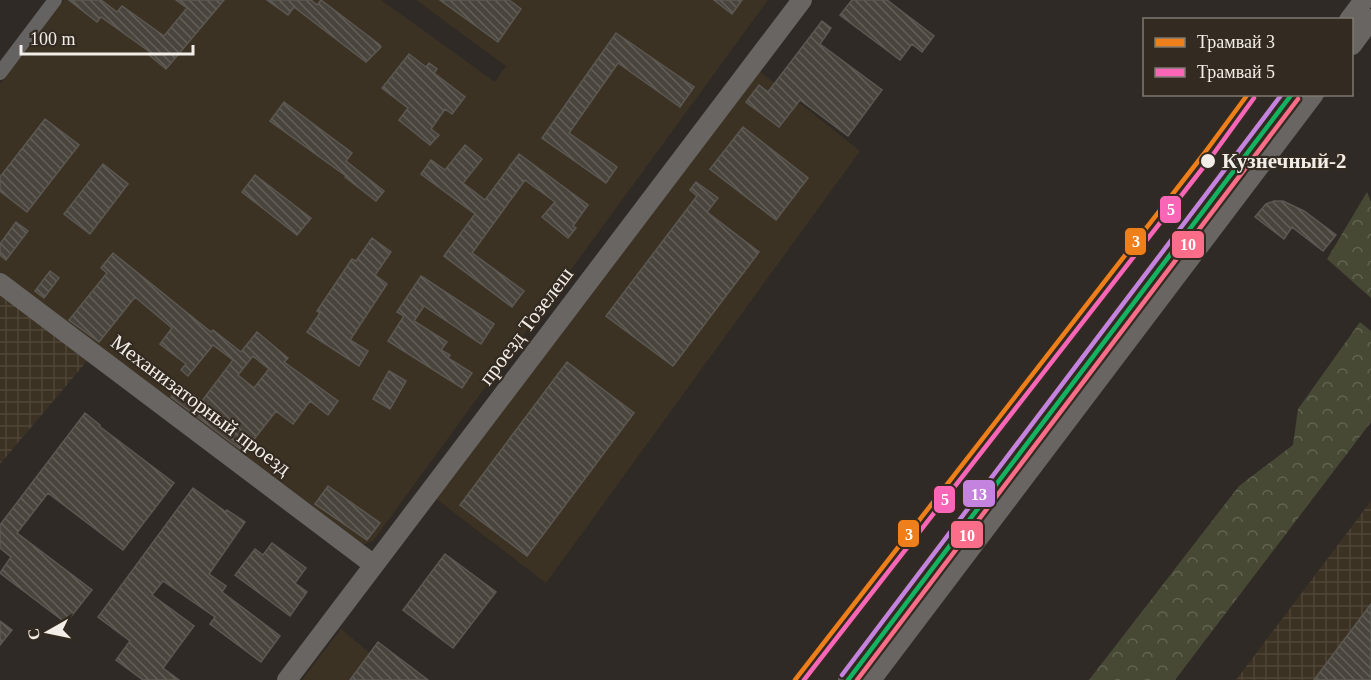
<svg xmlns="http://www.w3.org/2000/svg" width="1371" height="680" font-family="'Times New Roman',serif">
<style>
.built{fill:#3c3223}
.industrial{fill:url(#industrial-grid)}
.forest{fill:url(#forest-crowns)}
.building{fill:url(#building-back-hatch);stroke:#5c5853;stroke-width:1.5;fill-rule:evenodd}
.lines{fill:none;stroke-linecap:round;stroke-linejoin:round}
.street{stroke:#656362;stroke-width:14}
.secondary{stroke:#686563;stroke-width:20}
.bus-1-casing{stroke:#332b21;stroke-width:9}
.bus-2-casing{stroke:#332b21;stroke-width:9}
.bus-3-casing{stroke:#332b21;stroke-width:9}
.bus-1{stroke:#13b361;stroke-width:4.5}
.bus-2{stroke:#fb6d88;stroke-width:4.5}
.bus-3{stroke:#c483df;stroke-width:4.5}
.tram-1-casing{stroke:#332b21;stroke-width:9}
.tram-2-casing{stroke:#332b21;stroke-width:9}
.tram-1{stroke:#ef7f1b;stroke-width:4.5}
.tram-2{stroke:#fa66b7;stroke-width:4.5}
.stop-dot{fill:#f2eee7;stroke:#332b21;stroke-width:2}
.labels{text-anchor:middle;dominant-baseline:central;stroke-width:4.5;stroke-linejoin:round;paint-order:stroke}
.stop-label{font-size:21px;font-weight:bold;fill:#f2eee7;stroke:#332b21;text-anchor:start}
.street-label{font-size:21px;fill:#f2eee7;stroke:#332b21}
.line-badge{stroke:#332b21;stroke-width:2}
.badge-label{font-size:16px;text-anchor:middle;font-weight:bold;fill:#fff}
</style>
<defs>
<pattern id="industrial-grid" width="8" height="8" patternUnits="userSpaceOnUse" patternTransform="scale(1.5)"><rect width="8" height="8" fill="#3c3223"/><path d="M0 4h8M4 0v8" fill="none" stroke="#4f4638"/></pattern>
<pattern id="forest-crowns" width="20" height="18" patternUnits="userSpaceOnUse" patternTransform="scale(1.5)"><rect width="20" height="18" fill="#474935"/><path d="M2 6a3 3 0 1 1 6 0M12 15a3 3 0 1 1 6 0" fill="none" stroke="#626452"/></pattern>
<pattern id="building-back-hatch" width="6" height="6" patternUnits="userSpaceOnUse" patternTransform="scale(1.5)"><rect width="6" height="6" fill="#49443c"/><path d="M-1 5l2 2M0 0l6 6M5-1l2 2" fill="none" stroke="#645f58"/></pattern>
</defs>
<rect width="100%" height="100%" fill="#2f2a25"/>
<path class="built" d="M64,0H381L495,82L506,66L416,0H768L373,541L364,544L354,541L0,275V84Z
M758,70L860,151L546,583L435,498Z
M341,629L402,680H302Z"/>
<path class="industrial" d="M0,295L87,361L0,464Z
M1371,501V680H1236Z"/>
<path class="forest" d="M1367,192L1371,202V298L1327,259Z
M1360,322L1371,331V422L1175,680H1089L1239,486L1293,445L1298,409Z"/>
<path class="building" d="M69,0H101L117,12L122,6L164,36L187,8L176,0H224L166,69L148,54L150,52L101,17L97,22Z
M267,0H311L317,5L321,0L380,45L379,46L381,47L366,62L294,7L288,15Z
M440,0H509L521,9L498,42Z
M714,0H742L732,14Z
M852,0H887L934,36L922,52L912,44L900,60L840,15Z
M822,21L831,28L820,44L882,90L848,136L800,100L779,127L746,102L759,85L768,92Z
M616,33L694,87L680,107L618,63L569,133L617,167L606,183L542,138Z
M409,54L426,67L429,63L437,69L434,73L465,97L452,114L445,109L431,129L439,135L430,145L399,120L408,108L382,88Z
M284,102L352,153L346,161L384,191L376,201L345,177L346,176L270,121Z
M45,119L79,145L27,212L0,191V177Z
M743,127L808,178L776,220L710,169Z
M465,145L482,159L463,183L485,200L519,154L588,205L573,226L576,228L568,238L542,217L555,202L525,180L472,253L524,291L512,307L444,256L475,214L421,174L431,160L445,170Z
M103,164L128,184L90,234L64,214Z
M255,175L311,218L297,235L242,192Z
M696,182L718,198L707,212L759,252L673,366L606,316L697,196L690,190Z
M1274,201H1283L1304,211L1336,235L1323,251L1292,227L1284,239L1255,217L1266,204Z
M16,222L28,231L6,260L0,255V244Z
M372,238L391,252L375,275L387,284L350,340L368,351L359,366L307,332L320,313L317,311L352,259L356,261Z
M113,253L211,332L213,330L241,352L257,332L288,358L284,362L338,401L328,415L310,401L293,424L276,411L244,452L171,397L180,384L202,401L233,360L213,345L188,376L181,370L186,364L160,344L172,328L135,297L99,342L69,320L107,273L101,268ZM253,356L269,369L254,388L238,375Z
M50,271L59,278L44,298L35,291Z
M421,276L494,324L481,344L424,306L414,321L447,342L441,350L450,355L448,358L472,373L462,388L388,341L404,316L397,312Z
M567,362L634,413L527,556L460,505Z
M389,371L406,381L390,409L373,399Z
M85,413L100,425L99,426L174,483L123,550L48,493L17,533L92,590L66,623L0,573L11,557L0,548V525Z
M328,486L380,523L367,540L315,504Z
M193,488L226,512L227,510L245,522L209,574L226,586L222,592L280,636L261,662L210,624L215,617L163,581L152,595L194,626L163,668L179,680H143L116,660L130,641L98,617Z
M272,543L306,568L295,583L307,592L290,616L235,575L255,549L263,555Z
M445,554L496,592L453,648L403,610Z
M1371,604V680H1314Z
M0,621L12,630L0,645Z
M378,642L428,680H350Z"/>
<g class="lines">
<path class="street" d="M0,73L55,0"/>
<path class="secondary" d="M1349,20L1364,0
M1352,45L1371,19
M0,283L374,565
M287,680L802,0
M848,680L1292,94
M871,680L1314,94"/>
<g class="bus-1-casing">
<path id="bus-1" d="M848,680L1292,94"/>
</g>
<g class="bus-2-casing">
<path id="bus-2" d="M857,680L1298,99"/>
</g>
<g class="bus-3-casing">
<path id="bus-3" d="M842,675L1282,94"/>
</g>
<use href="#bus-1" class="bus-1"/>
<use href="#bus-2" class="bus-2"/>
<use href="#bus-3" class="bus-3"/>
<g class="tram-1-casing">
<path id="tram-1" d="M795,680L1203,155L1248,94"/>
</g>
<g class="tram-2-casing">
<path id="tram-2" d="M804,680L1209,160L1254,98"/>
</g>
<use href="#tram-1" class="tram-1"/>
<use href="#tram-2" class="tram-2"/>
</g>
<circle class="stop-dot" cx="1208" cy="161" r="8"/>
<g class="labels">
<g class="stop-label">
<text x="1222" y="161">Кузнечный-2</text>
</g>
<g class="street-label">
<text transform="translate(526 326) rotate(-53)">проезд Тозелеш</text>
<text transform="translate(201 405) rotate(37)">Механизаторный проезд</text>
</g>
</g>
<g class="line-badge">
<rect x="1159" y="195" width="23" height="29" rx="6" fill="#fa66b7"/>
<rect x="1124" y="227" width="23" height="29" rx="6" fill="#ef7f1b"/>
<rect x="1171" y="230" width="34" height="29" rx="6" fill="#fb6d88"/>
<rect x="962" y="479" width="34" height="29" rx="6" fill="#c483df"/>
<rect x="933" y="485" width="23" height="29" rx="6" fill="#fa66b7"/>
<rect x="897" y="519" width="23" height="29" rx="6" fill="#ef7f1b"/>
<rect x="950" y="520" width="34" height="29" rx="6" fill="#fb6d88"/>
</g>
<g class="badge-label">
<text x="1171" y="215">5</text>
<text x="1136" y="247">3</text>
<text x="1188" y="250">10</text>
<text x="979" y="500">13</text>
<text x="945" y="505">5</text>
<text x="909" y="540">3</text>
<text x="967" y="541">10</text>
</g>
<rect x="1143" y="18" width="210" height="78" fill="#332b21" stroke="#7f7970" stroke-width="1.5"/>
<rect x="1155" y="38" width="30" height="9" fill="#ef7f1b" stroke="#7f7970" stroke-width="1.5"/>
<text x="1197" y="48" font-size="18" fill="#f2eee7">Трамвай 3</text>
<rect x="1155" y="68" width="30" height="9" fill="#fa66b7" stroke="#7f7970" stroke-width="1.5"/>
<text x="1197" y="78" font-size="18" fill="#f2eee7">Трамвай 5</text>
<g transform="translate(48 632) rotate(261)" stroke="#332b21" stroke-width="4.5" paint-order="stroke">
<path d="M0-4.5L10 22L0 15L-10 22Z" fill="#f2eee7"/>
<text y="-9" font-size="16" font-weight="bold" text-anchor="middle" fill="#f2eee7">С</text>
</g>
<path d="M21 45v9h172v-9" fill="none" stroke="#f2eee7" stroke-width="3"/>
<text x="30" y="45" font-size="18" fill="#f2eee7" stroke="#332b21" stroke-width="4.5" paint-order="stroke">100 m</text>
</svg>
